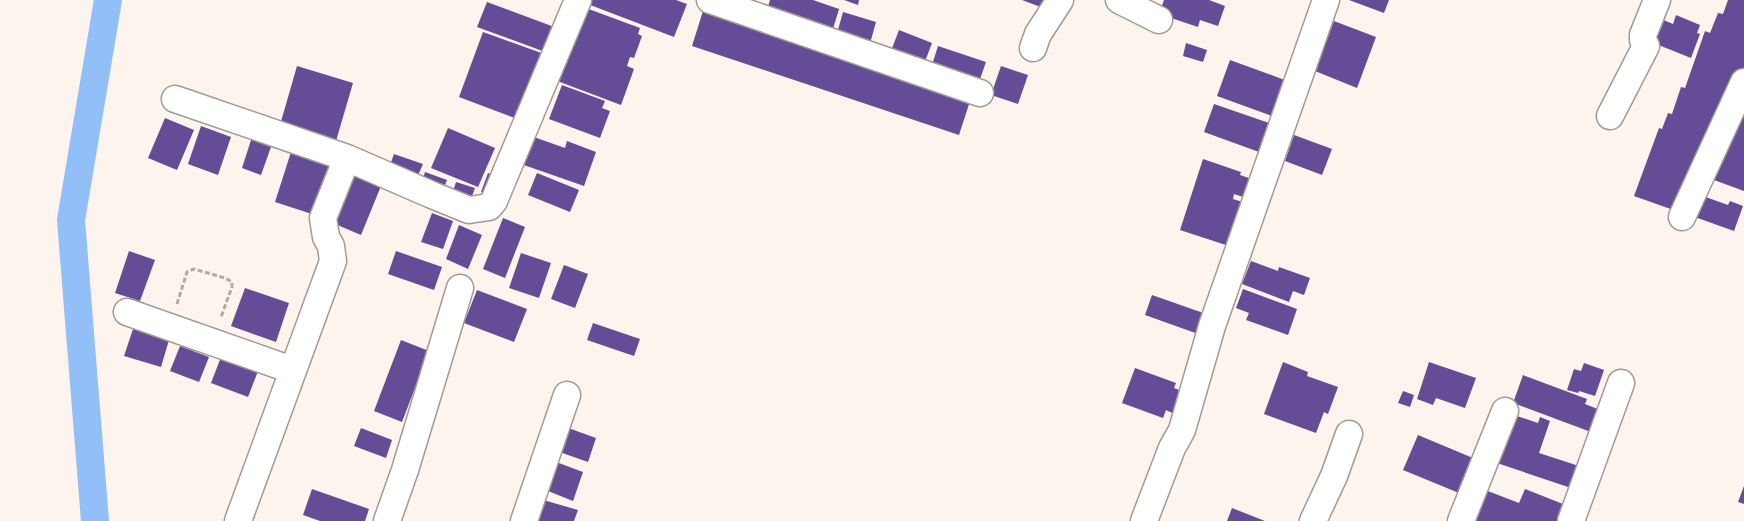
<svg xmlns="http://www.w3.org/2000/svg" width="1744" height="521" font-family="Spectral,serif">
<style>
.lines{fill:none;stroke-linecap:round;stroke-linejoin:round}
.canal{stroke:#93bff8;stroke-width:28}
.building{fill:#644c96}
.minor-casing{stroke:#a29b95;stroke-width:29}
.path{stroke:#b1aba6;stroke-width:3;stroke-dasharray:5 2.5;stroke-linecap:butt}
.minor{stroke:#fff;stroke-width:26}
</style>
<rect width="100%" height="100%" fill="#fcf4ed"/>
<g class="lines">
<path class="canal" d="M95,521L71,220L108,0"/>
</g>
<path class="building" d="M587,0H676L687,4L674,37L585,3Z
M770,0H813L839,9L832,32L767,10Z
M844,0H859L858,5Z
M1022,0H1049L1046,9Z
M1164,0H1209L1225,6L1218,26L1200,20L1198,27L1159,14Z
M1349,0H1389L1384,13Z
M1728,0H1744V72L1679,212L1634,196L1659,128L1662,129L1668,113L1672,114L1681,87L1685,88L1705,31L1710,33L1718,13L1723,14Z
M487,2L557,28L548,53L477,27Z
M586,8L640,28L638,34L642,36L634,58L630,57L627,66L634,69L621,105L552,79Z
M703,11L972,95L959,135L692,46Z
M843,12L876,22L869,47L836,37Z
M1676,15L1700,25L1697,33L1700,34L1691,58L1651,42L1661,19L1673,24Z
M1334,21L1376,37L1357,88L1315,71Z
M899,30L932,43L924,64L891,51Z
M483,32L544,54L520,120L459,97Z
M1186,43L1207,50L1203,62L1183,56Z
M938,46L986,62L979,82L932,65Z
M1230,60L1293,83L1280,119L1217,96Z
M297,66L353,83L336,141L280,125Z
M1001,66L1028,75L1018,104L991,95Z
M562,85L605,101L602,108L610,111L600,138L549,119Z
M1744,100V191L1714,180Z
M1214,104L1275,125L1269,143L1262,141L1259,152L1204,132Z
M165,118L194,130L177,170L148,158Z
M201,126L231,137L218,175L188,164Z
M448,128L495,148L478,187L431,168Z
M1294,135L1332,149L1322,175L1285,161Z
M531,136L565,148L567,141L596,152L584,186L521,164Z
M252,137L272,144L261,175L242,168Z
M291,152L331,165L315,215L275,202Z
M394,154L423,164L416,180L388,171Z
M1203,159L1241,172L1240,175L1249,178L1243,197L1234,194L1233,199L1249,204L1235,248L1180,230Z
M425,172L447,180L442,193L421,185Z
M349,173L381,186L361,235L328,221Z
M488,173L497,177L491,195L481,192Z
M537,173L579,190L570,212L528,195Z
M456,182L475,188L469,204L451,198Z
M1700,195L1728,205L1730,201L1743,206L1734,231L1692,216Z
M432,213L453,221L443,249L421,242Z
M503,218L525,227L505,278L483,269Z
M459,225L482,235L468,269L446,259Z
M129,251L155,260L140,301L115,293Z
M396,251L442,267L434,290L388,274Z
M521,253L551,263L539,298L509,288Z
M1251,261L1278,271L1279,267L1310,278L1304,295L1293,291L1289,302L1242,284Z
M564,265L588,274L575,308L551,299Z
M245,288L289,303L276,342L231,326Z
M1243,289L1297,309L1288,335L1246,320L1249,313L1236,308Z
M477,290L527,309L514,342L464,323Z
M1152,295L1209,315L1201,335L1145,315Z
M593,323L640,339L634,356L587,340Z
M133,329L169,340L161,367L124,356Z
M401,340L429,351L402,422L374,411Z
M180,346L209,357L199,382L170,371Z
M221,357L258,371L248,397L211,383Z
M1283,362L1308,372L1307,376L1338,387L1328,414L1324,412L1316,433L1264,414Z
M1429,362L1476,378L1465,408L1436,398L1433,405L1417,399Z
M1584,363L1604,370L1595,396L1579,391L1578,393L1567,390L1574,369L1581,371Z
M1135,368L1176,383L1174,388L1182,391L1174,414L1166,410L1163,418L1122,403Z
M1523,375L1587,399L1585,404L1600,410L1591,432L1513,403Z
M1403,391L1414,395L1410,407L1398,403Z
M1511,414L1538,423L1540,417L1550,421L1539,453L1579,466L1571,488L1494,462Z
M560,425L596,438L588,462L551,449Z
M361,428L392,440L386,458L354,446Z
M1418,435L1473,458L1459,493L1403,470Z
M548,459L583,472L573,501L538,487Z
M1744,486V504L1738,502Z
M1480,488L1519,503L1525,489L1568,506L1562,521H1467Z
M312,489L369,509L365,521H320L303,515Z
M533,497L578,510L574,521H532Z
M1232,508L1265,521H1227Z"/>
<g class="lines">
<g class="minor-casing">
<path id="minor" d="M710,0L980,93
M1119,0L1159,20
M1033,48L1038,34L1060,0
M175,99L347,158L432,195L469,210L489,207L494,201L578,0
M1610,116L1646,46L1643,40V35L1657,0
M1682,217L1744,82
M127,312L292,370
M238,521L333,261L331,246L326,237L323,218L347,158
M387,521L405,470L460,288
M524,521L567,395
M1144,521L1172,448L1182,430L1212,326L1326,0
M1313,521L1334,476L1349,434
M1461,521L1505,411
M1571,521L1621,383"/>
</g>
<path class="path" d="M177,304L187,272L194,269L225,278L232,282V287L221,317"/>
<use href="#minor" class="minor"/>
</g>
</svg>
